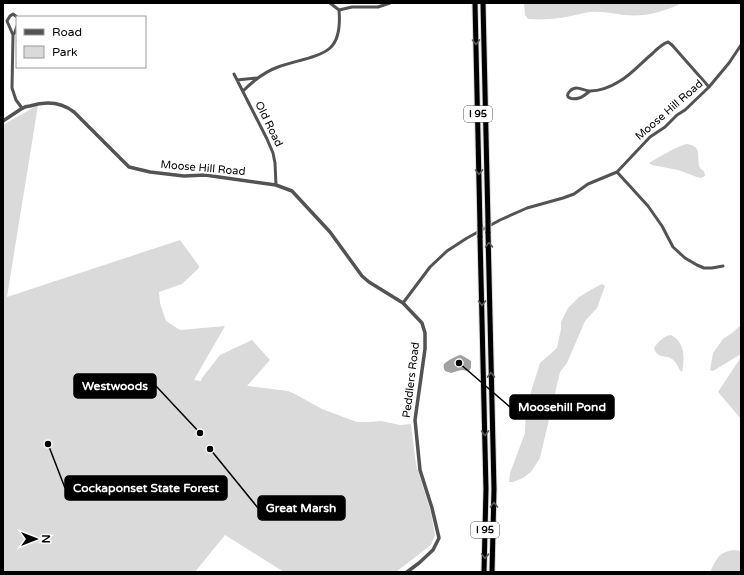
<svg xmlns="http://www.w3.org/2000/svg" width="744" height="575" font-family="'Varela Round',sans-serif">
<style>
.green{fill:#dadada}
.water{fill:#a1a1a1}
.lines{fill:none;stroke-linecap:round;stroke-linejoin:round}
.motorway-casing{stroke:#dbdbdb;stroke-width:7}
.minor{stroke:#535353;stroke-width:3}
.tertiary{stroke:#535353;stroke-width:3.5}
.motorway{stroke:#000;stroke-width:5}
.motorway-bridge-casing{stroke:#dbdbdb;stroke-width:7;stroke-linecap:butt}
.motorway-bridge{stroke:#000;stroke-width:5}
.oneway{stroke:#595959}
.labels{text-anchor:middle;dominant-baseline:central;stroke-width:4;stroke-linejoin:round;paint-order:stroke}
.shield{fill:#fff;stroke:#4c4c4c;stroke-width:1}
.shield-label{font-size:10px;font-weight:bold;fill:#000}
.street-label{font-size:11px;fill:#000;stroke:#fff}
.leader{fill:none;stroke:#000;stroke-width:1.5}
.callout-dot{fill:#000;stroke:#fff;stroke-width:1.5}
.callout{fill:#000;stroke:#000;stroke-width:1.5}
.callout-label{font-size:12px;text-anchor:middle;font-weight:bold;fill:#fff}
</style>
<rect width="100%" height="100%" fill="#fff"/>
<path class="green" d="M524,3H682C661,13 645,17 623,15C612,13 600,11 589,12C583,13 577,15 571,16C557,19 543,20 528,19L525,15Z
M38,105L7,297L180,240L199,266V268L182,284L159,292L160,303L166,321L180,330L225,326L194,380L201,381L202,378L220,355L252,340L270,360L247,386L288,391L295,394L322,409L357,422H370L381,421L400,425L411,424L414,449L416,464L431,513L435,535L431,545L396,572H284L225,535L195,572H3V125Z
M686,144C708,146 691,165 704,171L705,176L701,178L697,177L678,170L652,165L649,163C661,156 672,149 686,144Z
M602,284L605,286L597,308L585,321L567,363L560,372L540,458L531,472L523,478L513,482H509L510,473L525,433L526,408L540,363L557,348L561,329V322L568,308L579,297L594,288Z
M741,325V354L713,371L710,370L713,353L723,339L732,333Z
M671,335C685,342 685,358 682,372C678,369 677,362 672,359C665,354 658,360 654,348C658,342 663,336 671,335Z
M741,357V419L718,392Z
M733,550L741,551V572H710C717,558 718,553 733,550Z"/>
<path class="water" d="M460,355C462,355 470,360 471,361V368L469,371L461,370L451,373L445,371C444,369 443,367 444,364C447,361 456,356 460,355Z"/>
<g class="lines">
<g class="motorway-casing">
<path id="motorway" d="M475,3L480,226
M483,3L488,222
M488,232L494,489L492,572
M480,236L486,489L484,572"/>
</g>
<path class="minor" d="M339,10L352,7H378L390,3
M17,17L13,14L10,16L7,21L13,35L12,88L16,100L22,108
M13,35L15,32L17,26
M234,74L267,139L273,153L275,163L276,185
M237,80L257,78
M243,91C253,81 264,72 278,67C293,61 319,58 330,48C340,39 340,22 339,10L330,3
M590,91C586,94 583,97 579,98C573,100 563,98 570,91C576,84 583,91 590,91C600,91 612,86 620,81C632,74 642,62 653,53C657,49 662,44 668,42L672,45L709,87
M617,172L648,206L662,226L673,247L685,258L697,265L704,268H712L723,266
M403,303L430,267L447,251L467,238L500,220L527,208L563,198L574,194L588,184L617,172L650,137L665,127L677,115L685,110L709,87L729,63L741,45"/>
<path class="tertiary" d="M3,121C9,117 15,113 21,109C24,107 27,106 30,106C46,101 61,102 74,112L129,167L150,172L184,176L205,175L219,177L276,185L292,191L330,232L362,276L369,282L403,303L422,323L425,333V349L415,420L420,470L432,508L439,538L433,550L419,563L407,572"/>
<use href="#motorway" class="motorway"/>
<g class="motorway-bridge-casing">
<path id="motorway-bridge" d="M488,222V232
M480,226V236"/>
</g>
<use href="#motorway-bridge" class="motorway-bridge"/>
</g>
<defs><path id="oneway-chevron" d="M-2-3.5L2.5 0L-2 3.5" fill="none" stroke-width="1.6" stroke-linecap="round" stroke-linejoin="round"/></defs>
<g class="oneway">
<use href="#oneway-chevron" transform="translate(476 42) rotate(89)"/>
<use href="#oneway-chevron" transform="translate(479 172) rotate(89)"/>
<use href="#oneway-chevron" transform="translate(489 245) rotate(-91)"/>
<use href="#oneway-chevron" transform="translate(482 303) rotate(89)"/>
<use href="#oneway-chevron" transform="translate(491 375) rotate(-91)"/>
<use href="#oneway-chevron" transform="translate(485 433) rotate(89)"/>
<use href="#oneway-chevron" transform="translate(494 505) rotate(-90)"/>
<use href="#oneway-chevron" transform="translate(485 556) rotate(92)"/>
</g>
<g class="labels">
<g class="shield">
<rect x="464" y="106" width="28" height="16" rx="3"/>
<rect x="471" y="522" width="28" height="16" rx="3"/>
</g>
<g class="shield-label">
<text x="478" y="114">I 95</text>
<text x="485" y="530">I 95</text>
</g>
<g class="street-label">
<text transform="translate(669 110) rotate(-41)">Moose Hill Road</text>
<text transform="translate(269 124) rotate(64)">Old Road</text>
<text transform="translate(203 168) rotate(5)">Moose Hill Road</text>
<text transform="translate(411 380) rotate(-83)">Peddlers Road</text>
</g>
</g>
<path class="leader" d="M200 433L156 386M459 363L510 407M48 444L65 488M210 449L258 508"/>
<g class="callout-dot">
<circle cx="200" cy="433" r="4"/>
<circle cx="459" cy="363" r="4"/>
<circle cx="48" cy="444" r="4"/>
<circle cx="210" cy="449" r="4"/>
</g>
<g class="callout">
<rect x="74" y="374" width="82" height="24" rx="4"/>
<rect x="510" y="395" width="104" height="24" rx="4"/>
<rect x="65" y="476" width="162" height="24" rx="4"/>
<rect x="258" y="496" width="87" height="24" rx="4"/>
</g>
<g class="callout-label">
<text x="115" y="390">Westwoods</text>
<text x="562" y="411">Moosehill Pond</text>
<text x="146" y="492">Cockaponset State Forest</text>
<text x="301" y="512">Great Marsh</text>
</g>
<rect width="744" height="575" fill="none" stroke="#000000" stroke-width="8"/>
<rect x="16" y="16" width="130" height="52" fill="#ffffff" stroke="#999999"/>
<rect x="24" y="29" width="20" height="6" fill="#535353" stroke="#999999"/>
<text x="52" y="36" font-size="12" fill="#000000">Road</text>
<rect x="24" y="46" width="20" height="12" fill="#dadada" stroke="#999999"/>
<text x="52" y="56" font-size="12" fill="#000000">Park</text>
<g transform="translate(36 539) rotate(90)" stroke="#ffffff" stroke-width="3" paint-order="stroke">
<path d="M0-3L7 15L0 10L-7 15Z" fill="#000000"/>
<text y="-6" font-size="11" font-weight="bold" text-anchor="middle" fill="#000000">N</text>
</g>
</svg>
